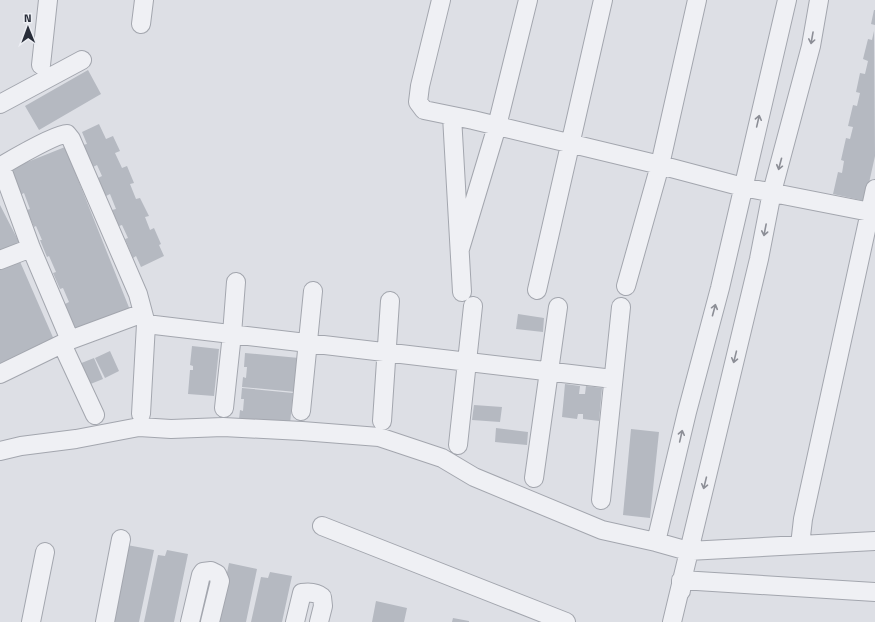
<svg xmlns="http://www.w3.org/2000/svg" width="875" height="622" font-family="'Titillium Web',sans-serif">
<style>
.building{fill:#b5b9c1}
.lines{fill:none;stroke-linecap:round;stroke-linejoin:round}
.minor-casing{stroke:#a3a6ae;stroke-width:20}
.minor{stroke:#eff0f4;stroke-width:18}
.oneway{stroke:#8c8e96}
</style>
<rect width="100%" height="100%" fill="#dddfe5"/>
<path class="building" d="M874,10H875V25L871,24Z
M874,31L875,156L865,201L833,194L838,172L842,173L844,161L841,160L846,138L850,139L853,127L848,126L853,105L857,106L860,93L856,92L860,73L865,74L868,61L863,59L868,39L872,40Z
M88,70L101,94L39,130L25,106Z
M99,124L106,139L113,136L120,151L115,153L122,168L127,166L134,183L130,184L136,199L140,198L149,216L145,217L150,230L154,228L161,244L159,245L164,256L141,267L136,256L133,258L125,239L128,238L122,225L119,226L112,210L116,209L110,194L106,196L98,178L102,176L97,165L93,167L83,145L87,144L82,132Z
M65,147L130,310L76,331L65,304L69,302L63,288L60,289L53,273L56,272L49,256L47,257L40,240H42L36,226L34,227L27,210L30,209L24,193L20,195L10,169Z
M0,205L20,244L0,255Z
M18,257L55,342L0,366V264Z
M518,314L544,318L543,332L516,329Z
M192,346L219,349L214,396L188,394L190,370H193V366L190,365Z
M110,351L119,371L105,378L95,358Z
M245,353L299,358L296,392L242,387L243,377L246,378L247,367H244Z
M94,358L103,379L88,385L79,364Z
M565,384L580,386L579,394H585L586,386L602,388L599,421L583,419V414H578L577,419L562,417Z
M242,388L293,393L290,424L239,419L240,410L243,411L244,399H241Z
M474,405L502,407L500,422L472,420Z
M496,428L528,432L527,445L495,442Z
M631,429L659,432L650,518L623,515Z
M127,545L154,550L139,622H111Z
M167,550L188,554L174,622H144L158,555L165,556Z
M229,563L257,569L246,622H217Z
M270,572L292,576L282,622H251L261,577L268,578Z
M376,601L407,608L404,622H372Z
M453,618L469,621V622H452Z"/>
<g class="lines">
<g class="minor-casing">
<path id="minor" d="M441,0L420,86L418,102L424,110L473,120L660,165L743,187L875,213
M141,24L144,0
M41,65L48,0
M0,104L82,60
M452,116L462,292
M460,249L497,126L528,0
M0,260L31,248
M626,286L660,165L697,0
M537,290L603,0
M146,324L613,379
M70,340L143,313
M62,344L95,415
M0,374L70,340L31,248L1,166C13,159 55,134 67,134L71,139L138,294L146,324L141,414
M224,408L232,334L236,282
M301,411L313,291
M382,421L390,301
M458,445L473,306
M0,451L21,446L76,439L139,427L171,429L223,427L302,431L379,437L442,458L474,477L602,530L656,542L688,551L875,541
M534,478L558,307
M601,500L621,307
M322,526L566,622
M656,542L687,412L720,288L787,0
M800,545L803,519L875,189
M681,591V580L875,592
M31,622L45,552
M105,622L121,539
M190,622L201,575L203,572L211,571L217,574L220,581L210,622
M295,622L302,593C309,592 316,592 322,597L323,606L319,622
M672,622L759,259L772,192L811,46L819,0"/>
</g>
<use href="#minor" class="minor"/>
</g>
<defs><path id="oneway-shaft" d="M-6 0H5M1.5-3L5.5 0L1.5 3" fill="none" stroke-width="1.6" stroke-linecap="round" stroke-linejoin="round"/></defs>
<g class="oneway">
<use href="#oneway-shaft" transform="translate(812 38) rotate(100)"/>
<use href="#oneway-shaft" transform="translate(758 121) rotate(-77)"/>
<use href="#oneway-shaft" transform="translate(780 164) rotate(105)"/>
<use href="#oneway-shaft" transform="translate(765 230) rotate(101)"/>
<use href="#oneway-shaft" transform="translate(714 310) rotate(-75)"/>
<use href="#oneway-shaft" transform="translate(735 357) rotate(104)"/>
<use href="#oneway-shaft" transform="translate(681 436) rotate(-77)"/>
<use href="#oneway-shaft" transform="translate(705 483) rotate(104)"/>
</g>
<g transform="translate(28 28) rotate(359)" stroke="#eceef3" stroke-width="3" paint-order="stroke">
<path d="M0-3L7 15L0 10L-7 15Z" fill="#282d39"/>
<text y="-6" font-size="11" font-weight="bold" text-anchor="middle" fill="#282d39">N</text>
</g>
</svg>
